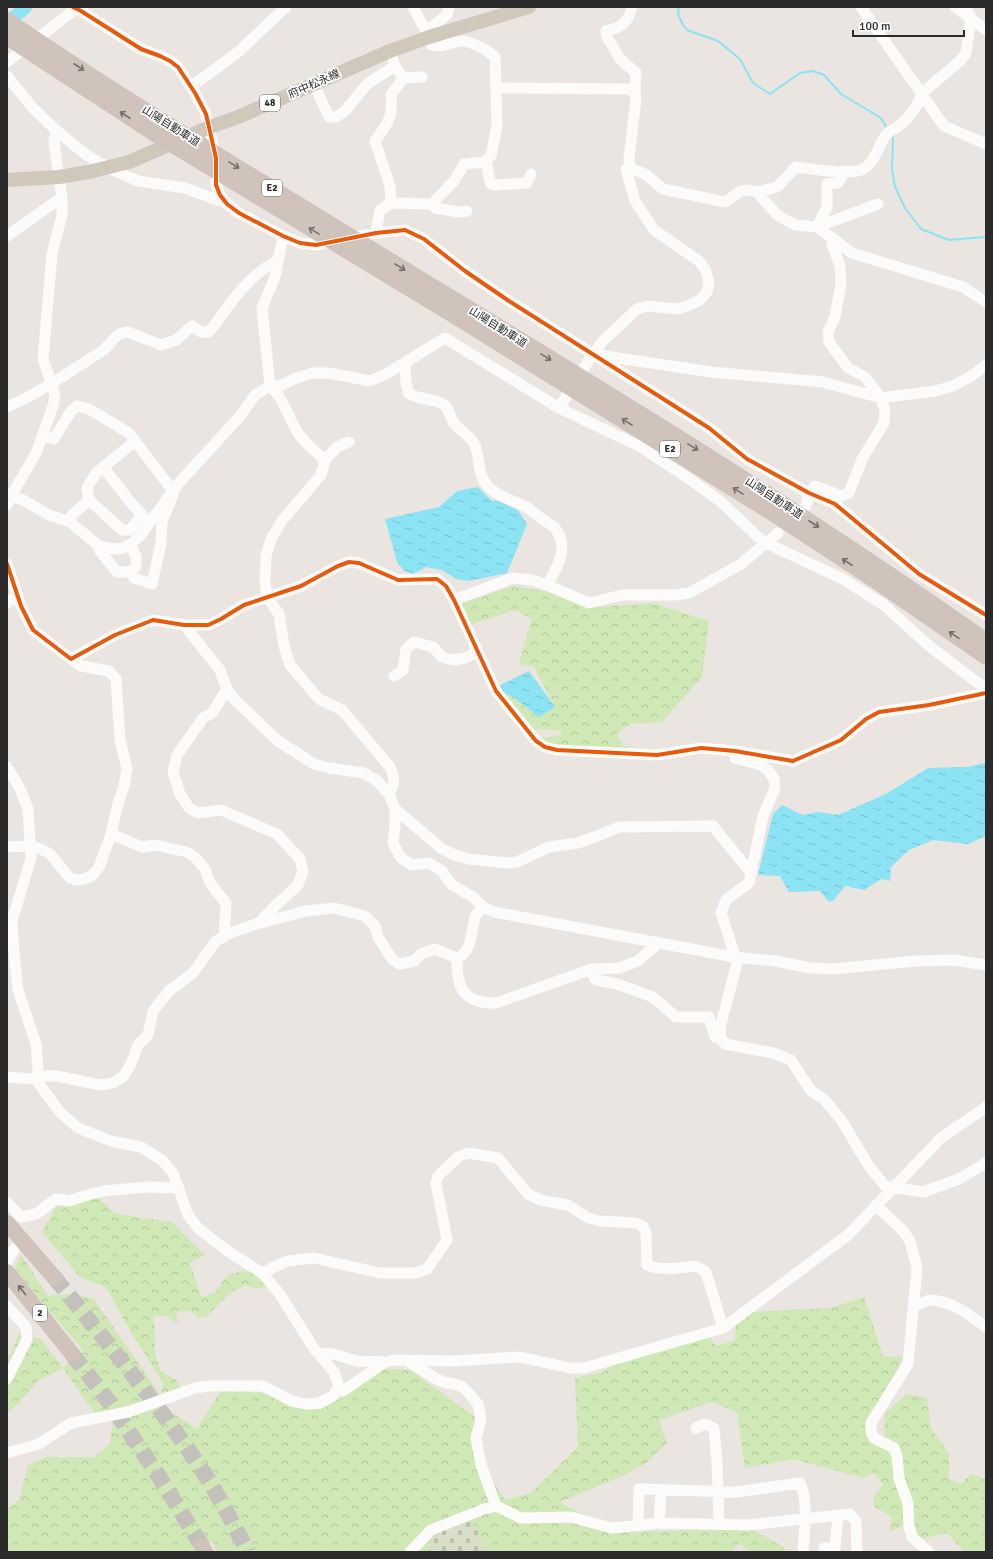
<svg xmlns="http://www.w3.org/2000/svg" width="993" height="1559" font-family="Signika,'Noto Sans JP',sans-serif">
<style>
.forest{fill:url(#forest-crowns)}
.cemetery{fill:url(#cemetery-stones)}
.water{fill:url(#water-ripples)}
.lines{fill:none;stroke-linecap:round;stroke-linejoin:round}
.stream{stroke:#8ce3f3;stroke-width:2}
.river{stroke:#8ce3f3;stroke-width:13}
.highway-tunnel{stroke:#c4c0bc;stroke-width:16;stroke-dasharray:16 8;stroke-linecap:butt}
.minor{stroke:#fcfbfa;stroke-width:11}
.major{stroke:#cfc8bb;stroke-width:14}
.highway{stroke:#d0c3bc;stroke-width:16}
.cycleway-casing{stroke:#fff;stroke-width:6}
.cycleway{stroke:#e8590c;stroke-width:4}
.oneway{stroke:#756f6c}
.labels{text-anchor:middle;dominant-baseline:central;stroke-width:3.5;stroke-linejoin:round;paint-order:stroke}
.shield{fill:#fff;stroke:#6b6b6b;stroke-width:1}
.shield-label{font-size:10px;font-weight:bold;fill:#2b2b2b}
.street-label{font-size:11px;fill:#2b2b2b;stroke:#fff}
</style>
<defs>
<pattern id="forest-crowns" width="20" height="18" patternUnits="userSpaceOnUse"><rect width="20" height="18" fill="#cfe8b5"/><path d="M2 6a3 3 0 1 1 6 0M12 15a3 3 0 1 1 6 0" fill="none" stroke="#b2c79c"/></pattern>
<pattern id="cemetery-stones" width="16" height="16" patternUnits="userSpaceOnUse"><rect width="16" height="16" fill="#d8dfc6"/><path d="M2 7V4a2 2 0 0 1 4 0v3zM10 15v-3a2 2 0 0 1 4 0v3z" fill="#bac0aa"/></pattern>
<pattern id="water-ripples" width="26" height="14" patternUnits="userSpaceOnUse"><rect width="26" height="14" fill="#8ce3f3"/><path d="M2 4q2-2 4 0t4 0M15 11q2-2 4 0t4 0" fill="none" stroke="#79c3d0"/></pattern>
</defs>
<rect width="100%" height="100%" fill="#eae5e0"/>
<path class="forest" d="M513,586L544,591L588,608L652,603L709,621L702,677L662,722L630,724L617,733L623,746L629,747L628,749C609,748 555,752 542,738L561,735V730L530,729L501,693L512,696L539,717L555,707L534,667L519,664L532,619L515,610L470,625L460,604Z
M97,1196L115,1214L172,1222L205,1255L190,1263L201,1297L215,1293L227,1275C248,1270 254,1266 268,1286L258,1289L246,1285L231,1292L207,1316L198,1318L191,1311L176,1312L178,1324L166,1316L154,1315L155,1354L161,1372L175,1379L182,1389L161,1397L95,1414L63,1368L38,1381L17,1405L7,1413V1356L11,1354L19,1333L41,1339L63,1368L83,1350L14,1270L21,1255L48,1296L73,1294L93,1298L161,1396L163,1383L126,1324L107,1288L80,1277L42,1232L56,1207Z
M864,1297L883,1356L903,1357L883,1397L865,1426L871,1438L884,1436L885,1413L907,1394L927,1398L931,1429L949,1453V1479L961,1484L971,1474L985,1479L986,1481V1551L965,1552L947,1533L922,1539L905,1525L890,1532L891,1516L875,1507L873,1498L883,1484L873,1473L863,1478L794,1459L745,1468L737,1412L712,1402L659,1420L667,1443L645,1464L622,1476L560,1502L617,1533L749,1528L784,1547L785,1552H752L738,1544L732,1552H484L481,1538L430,1543L429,1552H255L253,1549L248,1552H217L212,1541L192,1552H7V1508L19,1500L28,1465L46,1457H94L110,1444L113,1419L158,1404L197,1429L222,1389L264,1393L305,1410L323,1409L384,1369L410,1370L475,1417L474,1451L505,1500L531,1493L578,1447L575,1378L603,1372L622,1356L709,1336L716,1346L735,1340L736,1324L749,1312L831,1308Z"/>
<path class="cemetery" d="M465,1510L481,1538L484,1552H429L430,1543L425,1531L431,1526Z"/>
<path class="water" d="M478,487L492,501L496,500L518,510L527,524L507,573L469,581L456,579L442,570L426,567L413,574L404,571L397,562L385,519L439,507L457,491Z
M529,671L555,707L539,717L512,696L501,693L500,685Z
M986,763V836L968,844L933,840L909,850L891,867L890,881L881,879L864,890L845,886L834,900L829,902L820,891L789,892L780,876L758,875L773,814L782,805L803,815L818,812L838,815L886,794L928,768L967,767Z"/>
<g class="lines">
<path class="stream" d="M679,7L678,14L683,25L687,30L718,41L740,59L753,83L770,94L800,73L813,71L824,75L841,94L881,118L887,128
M891,135L893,139L892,169L895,187L905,208L921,229L949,240L986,237"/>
<path class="river" d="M7,23L26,7"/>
<path class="highway-tunnel" d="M54,1277C105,1340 157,1402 202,1470C219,1496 233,1524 248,1552
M72,1354L107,1399L158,1475L202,1546"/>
<path class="minor" d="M73,7L81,11L141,49L160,56L170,61L178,67L195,93L206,114L216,158V185L220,195L227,204L239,213L283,236L300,243L316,245L376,233L405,230L424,239L465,271L506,299L709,428L747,459L809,493L835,504L919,574L986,615
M632,7C628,23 621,28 606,31L607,37L620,59L636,73L635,92
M861,7L944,126L986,144
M955,7L986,30
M429,37L433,26L447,15L449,7
M7,62L78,7
M7,76L32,107L56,130L85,154L108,168L138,181L185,188L226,203
M403,78L422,77
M314,84L329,117H336L345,111L367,84L395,66L393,60
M191,87L237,53L286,7
M497,88L628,89L635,92L636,99L629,158L630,168L645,174L663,189L725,202L741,191L750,190L757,192L777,215L795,225L817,227L852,253L963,287L986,302
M486,160L490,183L494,185L527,183L531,174
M845,171L838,183L827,184V207L817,227L878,204
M757,192L777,187L796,167C813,169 846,175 861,170C875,165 878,145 886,135C890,130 897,128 901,124C908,119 921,102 921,94L961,60L966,53L971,18L966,7
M391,203L390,186L375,141C388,123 393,118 391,95L403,78L395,66
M432,204L435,208L459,212L467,211
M376,233L380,210L391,203L432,204L454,181L464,164L485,162L491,156L497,126L495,57C489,51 470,40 461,41C450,42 444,48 431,45L429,37L413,7
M7,236L58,200L62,199
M598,355L711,372L823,382L881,398L935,391L953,386L973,375L986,365
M405,363L406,384L409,394C419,399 431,399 441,403C449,406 449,414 452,420C457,430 470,434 475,445C480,458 477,474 487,485C497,497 513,500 526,507C532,510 538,516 543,520C548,523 555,527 557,531C569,550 556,569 547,585
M270,386H280L296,378L313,373H329L370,381L386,374L445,338L559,408L639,446L685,476L720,501L757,536L766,543L843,579L884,605L928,645L986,689
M270,386C284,398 289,421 300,436C307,445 317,453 325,460L337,447L349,442
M7,407C41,392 71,371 102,351C112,344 115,332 128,332L161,345L176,340L192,326L201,332H208L213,327C233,300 248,276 278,260
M559,408L589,360L602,342L637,309L648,306L676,309L687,306L700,300L707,292L709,282L705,269L699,261L654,230L635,201L626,169L630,168
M42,436L54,439L71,411L77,406L89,409L129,433L173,491V495L162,522L161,543L152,584L134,578L130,572
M134,442L96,473L87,488L89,500L122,530H130L142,515
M325,460L321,475L281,522L271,539L266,556L265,581L267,597L279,614L284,646L290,665L319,699L342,710L390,767C395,779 395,783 389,794
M103,467L132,504L146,519
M11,496L23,500L49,515L70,522L99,546L114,549L123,548L131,544L140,536L178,484L241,415L255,395L270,386L262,308L275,277L283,236
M7,505L11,496L36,453L53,406L55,395L43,359L52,254L62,215V199L54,142L56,130
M806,506L809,493L815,486L841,496L849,493L862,459L884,423L885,411L881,398L865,377L848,368L829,342L828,332L835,317L841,283L840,266L832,244L833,239
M70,522L72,515L89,500
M99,546L100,551L117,572H130L136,567V557L131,544
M7,564L21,606L33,630L71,659L115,635L153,620L184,625H208L221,619L244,605L301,586L338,566L349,562L359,563L398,580L437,579L446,586L454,600L496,691L536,741L545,747L557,750L657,755L701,748L735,751L793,761L841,740L866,719L879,712L929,705L986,693
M454,600L513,578L532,580L547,585L589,603L622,595H675L689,593L741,564L778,533
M7,603L17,595
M184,625L220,670L227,689L233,698L278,741L314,764L329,768L364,773L377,781L389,794L395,809V826L393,843L401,858L412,865L429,863L442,871L452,885L473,897L483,907L494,912L734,957L775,961L810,968L833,969L916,961L953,960L986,965
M394,676L403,670L406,649L414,642L433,647L442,657L453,660L465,658L477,652
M735,756V758L761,765L769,771L774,779L775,788L763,816L749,883L726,900L721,912L737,963L720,1028L721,1039L725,1044L773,1053L791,1060L811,1091L824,1099L842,1121L868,1165L885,1186L923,1192L959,1179L986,1163
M7,767L20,789L28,809L31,858L12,921L14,953L18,990L36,1044L39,1084L60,1112L78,1128L111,1141L141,1147L162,1160L173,1173L188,1215L198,1228L226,1250L262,1273L279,1293L315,1350L334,1372L339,1387L333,1396L319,1403L305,1404L292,1401L263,1386H209L195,1388L128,1412L71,1423L39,1444L7,1453
M395,809L442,849L455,855L469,859L508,863L517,862L549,847L578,843L620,827L713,826L751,873
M111,834L142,847L155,845L187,852L196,858L205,869L210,883L226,903L224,937
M7,847L30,846L41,849L50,854L70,878L77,880L84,879L92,876L99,867L111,834L117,807L124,786L127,769L120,740L116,679L109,671L81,666L71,659
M483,907C481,910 478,912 476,915C470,929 474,951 457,958C456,988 464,1004 496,1003L592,969L619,968L638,961L654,947L655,942
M260,923L306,911L334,908L365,916L375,926L378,937L392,959L400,964L414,961L421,954L435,949L457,958
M592,969V974L596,980L617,984L653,997L676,1017H709L715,1037L718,1038
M7,1077L32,1079L38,1076H57L100,1085L113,1083L124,1076L131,1064L138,1045L148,1035L153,1011L169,991L193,973L216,941L230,933L259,923L275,906L298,885L303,872L300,859L277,834L221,810L198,813L189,808L180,794L173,772L177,755L203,718L212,713L227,689
M7,1202L21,1217L36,1214L56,1199L69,1201L87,1195L104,1191L147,1187L179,1188
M876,1205L903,1231L910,1241L917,1268L908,1364L871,1423V1432L874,1438L894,1448L897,1456L899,1479L908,1503L909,1526L912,1537L929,1552
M7,1262L15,1248
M262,1273L287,1261L314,1258L380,1273H415L427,1269L447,1240L436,1183L438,1176L458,1157L468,1153L498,1158L528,1194L540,1200L568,1205L588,1218L600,1221L636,1223L643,1226L646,1233L647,1265C661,1271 681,1268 696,1266L706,1272L723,1328
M7,1306L26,1327L27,1339L7,1379
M914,1306C919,1304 927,1300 932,1300C953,1302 970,1315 986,1327
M320,1355C332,1350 345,1359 357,1361C366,1362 376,1361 385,1362
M406,1360L435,1378L443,1382L459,1385L465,1389L478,1404L481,1419L476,1438L481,1465L496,1506
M339,1387L343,1391L385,1362L394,1360L454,1361L520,1357L570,1368H584L723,1328L848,1235L941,1138L986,1107
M696,1428L705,1424L714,1428L717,1461L719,1525
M659,1523L661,1489
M638,1525L639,1489L737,1492L800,1483C809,1502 804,1532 803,1552
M410,1552L431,1530L484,1509L496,1506L521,1518L571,1517L612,1528L659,1523L747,1525L850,1514L856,1521L857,1552
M824,1552V1548H835L838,1516"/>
<path class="major" d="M7,180L59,177L89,172L129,162L210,127L238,117L390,51L429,37L529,7"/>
<path class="highway" d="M7,20C111,91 219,156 327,222C549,358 774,491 986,641
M7,37L158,136L453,315L777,516L873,579L986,657
M7,1223L54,1277
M7,1272L72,1354
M202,1546L205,1552"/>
<g class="cycleway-casing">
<path id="cycleway" d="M73,7L81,11L141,49L160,56L170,61L178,67L195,93L206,114L216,158V185L220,195L227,204L239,213L283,236L300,243L316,245L376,233L405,230L424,239L465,271L506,299L709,428L747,459L809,493L835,504L919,574L986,615
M7,564L21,606L33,630L71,659L115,635L153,620L184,625H208L221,619L244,605L301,586L338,566L349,562L359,563L398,580L437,579L446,586L454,600L496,691L536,741L545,747L557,750L657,755L701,748L735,751L793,761L841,740L866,719L879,712L929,705L986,693"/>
</g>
<use href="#cycleway" class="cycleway"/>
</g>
<defs><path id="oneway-shaft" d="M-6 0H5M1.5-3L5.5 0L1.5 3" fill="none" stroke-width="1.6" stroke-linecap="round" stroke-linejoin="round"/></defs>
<g class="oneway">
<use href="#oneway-shaft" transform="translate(79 67) rotate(33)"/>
<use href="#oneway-shaft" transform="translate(125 115) rotate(-147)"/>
<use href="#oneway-shaft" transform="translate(234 165) rotate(32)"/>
<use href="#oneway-shaft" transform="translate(314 231) rotate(-149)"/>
<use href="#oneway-shaft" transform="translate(400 267) rotate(32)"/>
<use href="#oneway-shaft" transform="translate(546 357) rotate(32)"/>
<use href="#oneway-shaft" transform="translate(627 422) rotate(-148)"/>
<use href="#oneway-shaft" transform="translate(693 447) rotate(32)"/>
<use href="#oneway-shaft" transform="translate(738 491) rotate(-148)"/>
<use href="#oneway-shaft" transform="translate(814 524) rotate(33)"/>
<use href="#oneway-shaft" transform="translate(847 562) rotate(-147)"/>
<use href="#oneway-shaft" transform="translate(954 635) rotate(-145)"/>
<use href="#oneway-shaft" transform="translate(22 1290) rotate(-128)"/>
</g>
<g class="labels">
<g class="shield">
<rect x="260" y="95" width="20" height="16" rx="3"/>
<rect x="262" y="180" width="20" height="16" rx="3"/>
<rect x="660" y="441" width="20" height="16" rx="3"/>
<rect x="33" y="1305" width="14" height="16" rx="3"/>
</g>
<g class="shield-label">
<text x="270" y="103">48</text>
<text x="272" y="188">E2</text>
<text x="670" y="449">E2</text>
<text x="40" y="1313">2</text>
</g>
<g class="street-label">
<text transform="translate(314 84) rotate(-24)">府中松永線</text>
<text transform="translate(171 126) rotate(32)">山陽自動車道</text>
<text transform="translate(498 327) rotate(32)">山陽自動車道</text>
<text transform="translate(774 498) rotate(33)">山陽自動車道</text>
</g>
</g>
<rect width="993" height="1559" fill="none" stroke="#2b2b2b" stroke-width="16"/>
<path d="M853 30v6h111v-6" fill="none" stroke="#2b2b2b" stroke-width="2"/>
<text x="859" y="30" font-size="12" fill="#2b2b2b" stroke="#ffffff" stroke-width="3" paint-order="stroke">100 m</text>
</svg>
